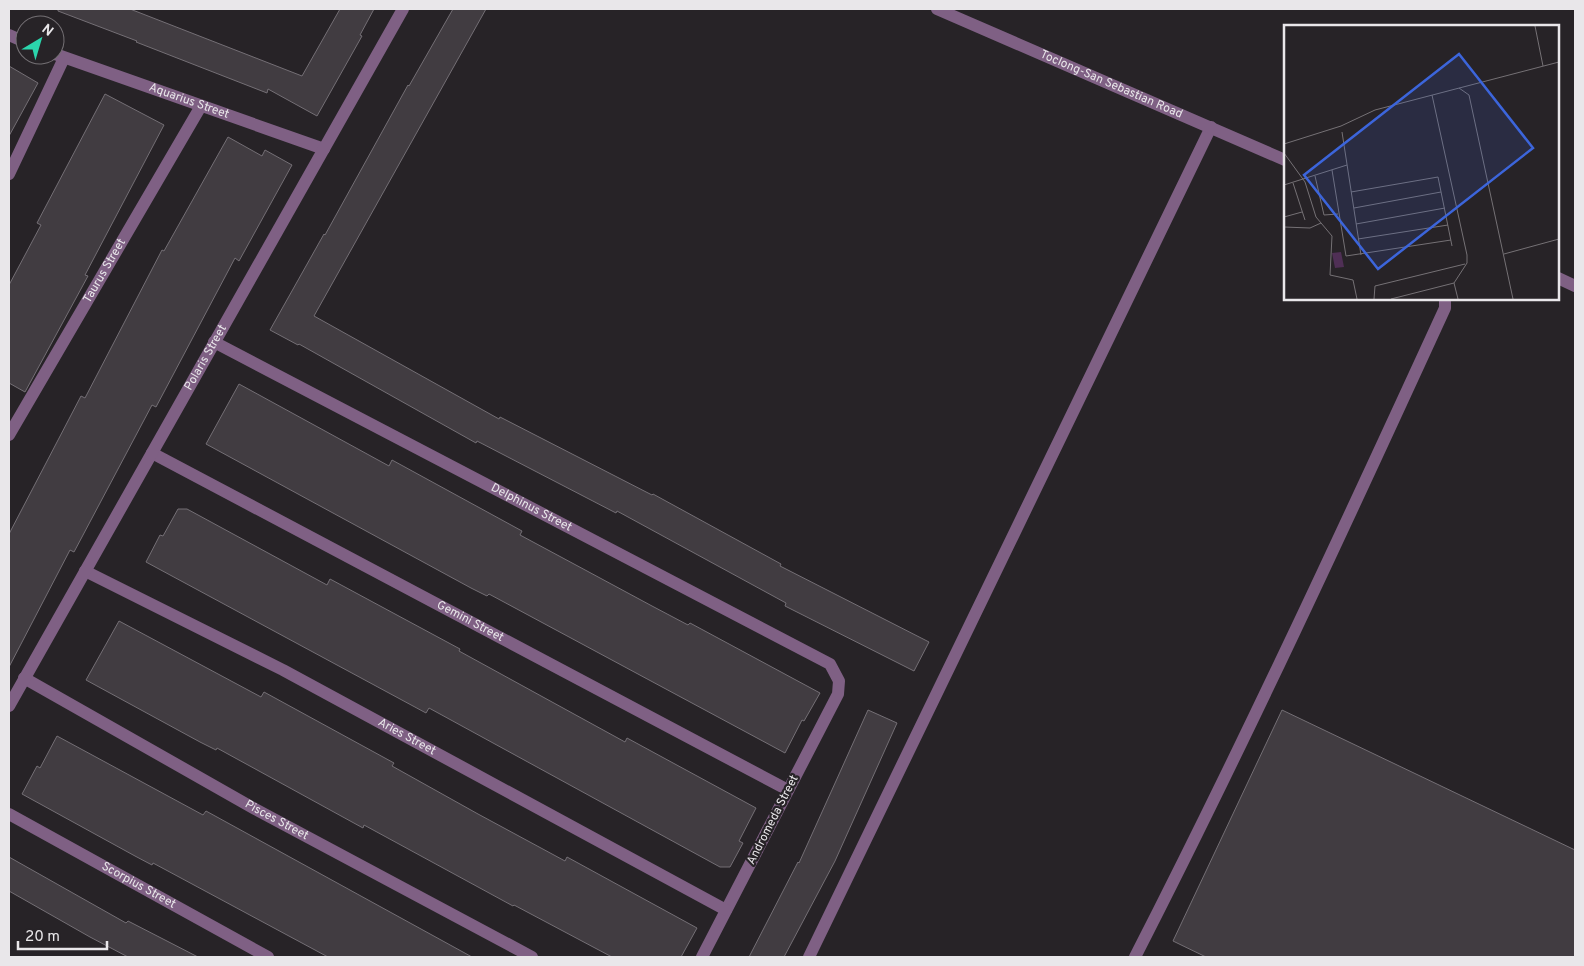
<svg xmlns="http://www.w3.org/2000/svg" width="1584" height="966" font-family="Overpass,sans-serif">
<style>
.building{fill:#413c41;stroke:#746f75}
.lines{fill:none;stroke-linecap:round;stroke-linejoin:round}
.minor{stroke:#7f6084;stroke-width:12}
.tertiary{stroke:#7f6084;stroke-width:12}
.labels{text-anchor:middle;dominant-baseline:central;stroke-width:4.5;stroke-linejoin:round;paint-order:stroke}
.street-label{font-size:12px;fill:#e9e7ea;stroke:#272327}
.inset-road{fill:none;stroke:#757175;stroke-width:1}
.view{fill:#3c65db;fill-opacity:0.15;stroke:#3c65db;stroke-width:2.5}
.inset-edge{fill:none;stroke:#e9e7ea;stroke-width:2.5}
</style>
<rect width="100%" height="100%" fill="#272327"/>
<path class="building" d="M58,9H130L302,76L340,9H374L360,35L362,36L317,116L268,89L267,93L136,42L137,41L58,11Z
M453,9H486L314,316L499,419L500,417L652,495L653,494L781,564L780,566L929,642L914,671L785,606L786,603L617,511L616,513L477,441L476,443L299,344L298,345L270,330L324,234L325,235L408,85L409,86Z
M9,66L38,83L9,136Z
M105,94L164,125L85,275L88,276L25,392L9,383V285L41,225L37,223Z
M228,137L262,156L265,150L292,165L239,261L235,258L156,407L152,405L74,552L70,550L9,667V534L81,396L85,398L162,250L164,251Z
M239,384L389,466L392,460L522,531L520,535L587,571L652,606L688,625L690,623L820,693L804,721L802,720L785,753L489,594L487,596L471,588L206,444Z
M178,509H187L327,585L330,579L460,649L459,651L625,742L627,738L756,808L739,841L743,843L730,867H720L429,708L426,713L146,562L160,535L163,536Z
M119,621L261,697L264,692L394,763L392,766L478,814L565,861L567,857L697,928L681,957H612L514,905L513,906L364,825L363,828L217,748L216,750L200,742L86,680Z
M868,710L897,723L835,861L784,957H749L798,862L799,863Z
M1282,710L1575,850V957H1206L1173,941Z
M57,736L203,815L206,811L472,957H328L153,863L152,865L135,856L22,794L37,766L40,768Z
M9,857L126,923L128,921L198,957H128L90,937L9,891Z"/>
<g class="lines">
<g class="minor">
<path d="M9,35L25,42"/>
<path id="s1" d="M55,54L324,149"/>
<path d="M9,174L64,58"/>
<path id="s2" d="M214,342L830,664L839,681L838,694L702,957"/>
<path id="s3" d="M9,435L201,106"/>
<path id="s4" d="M152,453L788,790"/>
<path id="s5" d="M85,571L283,670L726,910"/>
<path id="s6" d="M24,678L255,809L532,957"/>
<path id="s7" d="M9,706L403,9"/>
<path id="s8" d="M9,814L268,957"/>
<path d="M809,957L1211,127"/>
<path d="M1135,957C1244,744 1345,526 1445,308V299"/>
</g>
<g class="tertiary">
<path id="s9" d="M937,9L1285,160"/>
<path d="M1558,278L1575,286"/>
</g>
</g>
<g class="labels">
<g class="street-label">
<text stroke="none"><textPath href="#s9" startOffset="190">Toclong-San Sebastian Road</textPath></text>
<text stroke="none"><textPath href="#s1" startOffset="142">Aquarius Street</textPath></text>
<text stroke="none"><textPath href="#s3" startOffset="190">Taurus Street</textPath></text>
<text stroke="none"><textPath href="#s7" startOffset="400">Polaris Street</textPath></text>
<text stroke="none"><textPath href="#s2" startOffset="358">Delphinus Street</textPath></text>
<text stroke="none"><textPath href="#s4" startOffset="360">Gemini Street</textPath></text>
<text stroke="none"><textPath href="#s5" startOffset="362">Aries Street</textPath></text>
<text stroke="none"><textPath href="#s6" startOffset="290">Pisces Street</textPath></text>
<text transform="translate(773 820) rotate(-63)">Andromeda Street</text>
<text stroke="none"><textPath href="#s8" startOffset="148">Scorpius Street</textPath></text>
</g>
</g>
<g transform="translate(1284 25)">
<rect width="275" height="275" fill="#272327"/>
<path d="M57,227L60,242L51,243L48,228Z" fill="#4f2f55"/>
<path class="inset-road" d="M251,1L259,41M175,63L185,70L229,274M148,70L183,230V238L170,258L174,274M58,107L77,230M0,119L57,101L91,85L275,37M0,128L21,157L32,192L48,211L46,250L69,255L73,274M48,145L62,231L167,215M31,151L40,190L54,189M9,158L21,195M0,160L63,140M67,167L154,152L168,221M70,183L157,167M0,192L18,187M72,199L161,183M0,202L26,203L37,198M74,214L164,200M220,229L275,214M90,274L91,261L181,239M107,274L170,258"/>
<path class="view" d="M175,29L249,123L94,244L20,150Z"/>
<rect width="275" height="275" class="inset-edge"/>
</g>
<rect width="1584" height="966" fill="none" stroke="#e9e7ea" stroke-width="20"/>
<g transform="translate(40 40) rotate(38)"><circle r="24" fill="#272327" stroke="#757175"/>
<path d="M0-4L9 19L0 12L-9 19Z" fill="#2bd5ac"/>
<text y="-8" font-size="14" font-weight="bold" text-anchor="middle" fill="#e9e7ea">N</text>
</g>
<path d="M18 941v8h89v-8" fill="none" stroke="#e9e7ea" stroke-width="2.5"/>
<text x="25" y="941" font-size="15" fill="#e9e7ea" stroke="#272327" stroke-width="4" paint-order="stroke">20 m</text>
</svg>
